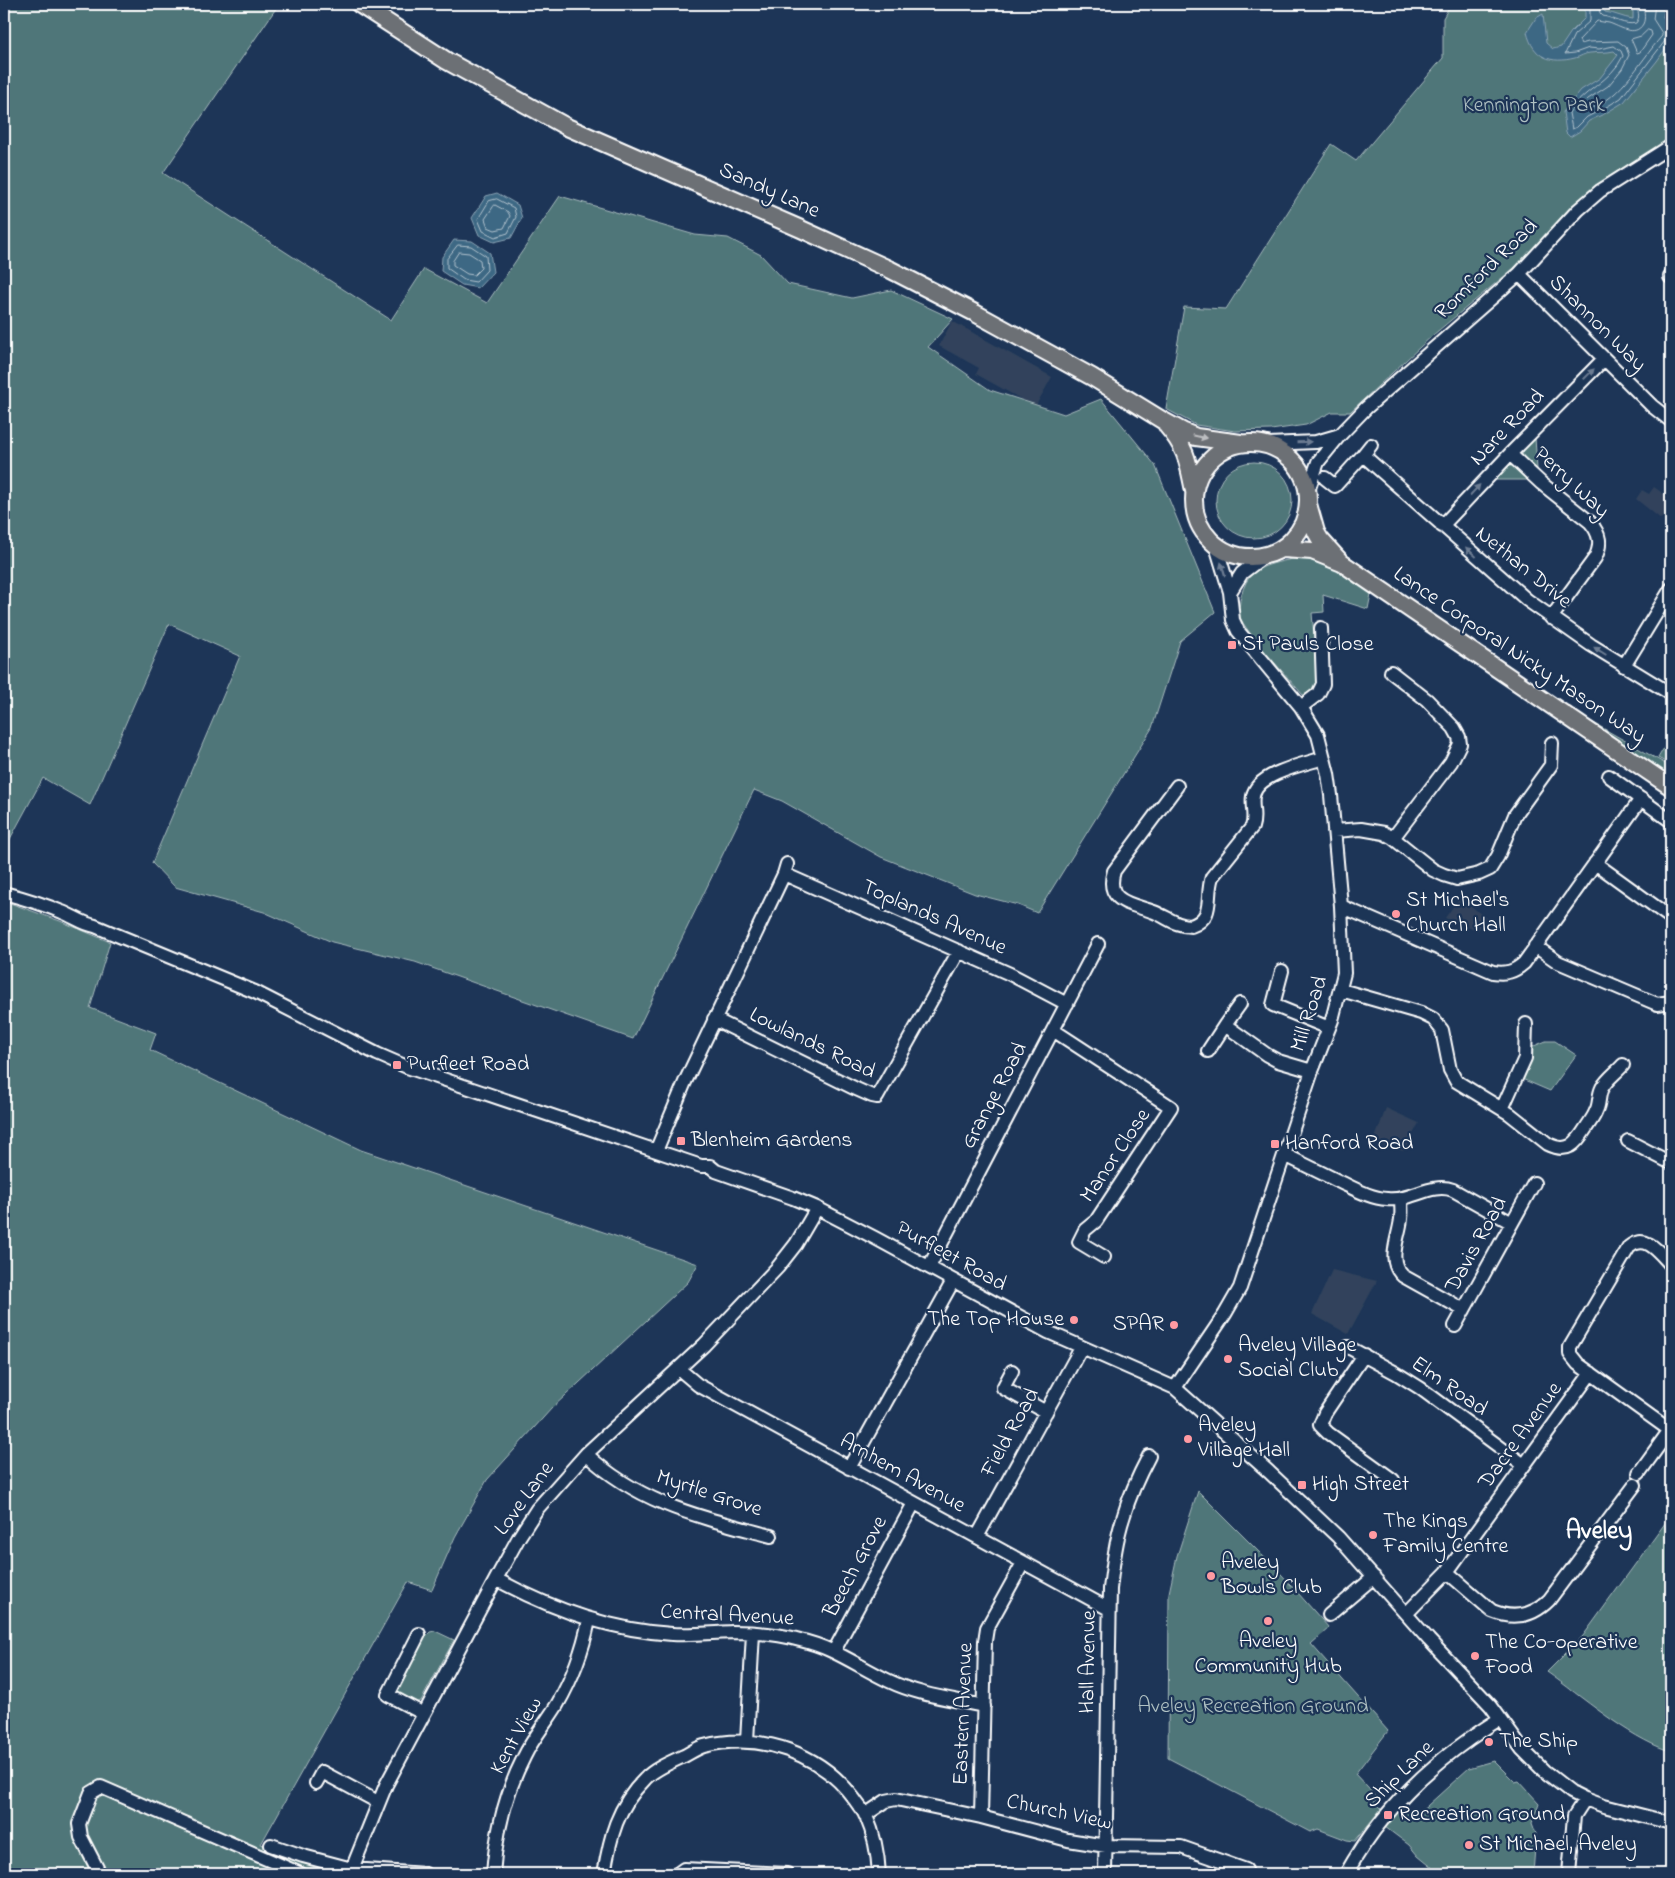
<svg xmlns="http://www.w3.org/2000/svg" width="1675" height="1878" font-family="'Indie Flower',sans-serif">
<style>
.built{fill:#30435c}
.green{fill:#4f7679;stroke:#a7babc}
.water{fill:#3e6884;stroke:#8ba4b5}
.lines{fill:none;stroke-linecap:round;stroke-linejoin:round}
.shore{stroke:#b2c3ce;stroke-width:1}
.minor-casing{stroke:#fff;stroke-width:16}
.major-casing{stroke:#fff;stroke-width:20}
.minor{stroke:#1d3557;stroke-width:12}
.major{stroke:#6c6f75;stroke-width:16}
.oneway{fill:#6c7c92}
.oneway2{fill:#bdbec1}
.poi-dot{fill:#ff9aa2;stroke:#1d3557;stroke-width:2}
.labels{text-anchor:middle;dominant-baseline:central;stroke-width:4.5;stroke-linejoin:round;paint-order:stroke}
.park-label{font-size:22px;fill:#b0c1c3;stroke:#1d3557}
.street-label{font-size:22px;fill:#fff;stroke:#1d3557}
.poi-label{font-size:22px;fill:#fff;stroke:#1d3557;text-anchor:start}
.quarter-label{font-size:25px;font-weight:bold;fill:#fff;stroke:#1d3557}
</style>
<rect width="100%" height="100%" fill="#1d3557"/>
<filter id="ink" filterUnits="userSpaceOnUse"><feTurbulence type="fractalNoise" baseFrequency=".02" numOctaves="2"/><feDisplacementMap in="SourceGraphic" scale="10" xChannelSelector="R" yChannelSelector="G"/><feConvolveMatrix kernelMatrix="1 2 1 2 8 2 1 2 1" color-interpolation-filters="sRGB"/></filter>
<g filter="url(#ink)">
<path class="built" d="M952,321L1052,377L1035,407L976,374L979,368L939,346Z
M1654,487L1671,499V503L1661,519L1636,499L1642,490L1649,494Z
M1460,897L1487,919L1477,931L1445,918Z
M1386,1108L1419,1123L1404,1151L1373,1144Z
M1332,1270L1377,1281L1348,1334L1312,1314Z"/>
<path class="green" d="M4,4H279L163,173L391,320L424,269L487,303L560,196L695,235L728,238L761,255L788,284L852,298L891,290L953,319L928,347L990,390L1064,414L1101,399L1155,465L1215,612L1180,641L1152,728L1037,913L1018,905L975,894L881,857L782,801L754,790L633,1039L415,962L332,942L264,912L175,887L152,863L240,656L169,624L90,805L43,778L4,850Z
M1451,4H1671V139L1595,187L1514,268L1433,335L1350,412H1332L1306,425L1271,430L1235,431L1196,425L1166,409L1184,307L1226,309L1331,144L1356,161L1443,58V18Z
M1535,437L1537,469H1536L1523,457L1522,450Z
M1216 500a38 38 0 1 1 76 0a38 38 0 1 1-76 0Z
M1508,466H1514L1527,478L1526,480H1496V477Z
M1307,556L1333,567L1372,589L1368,609L1323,595L1324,612L1312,613L1318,685L1314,691L1303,695C1291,681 1244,630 1240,617C1237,605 1243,583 1252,574C1261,564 1293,559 1307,556Z
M1585,718L1671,767V778Z
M1671,736V765L1658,758Z
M4,901L60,921L110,942L90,1008L156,1033L150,1050L361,1150L698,1264L688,1282L552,1408L487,1480L455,1537L432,1590L408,1582L261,1844L303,1861L345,1871L344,1874H4Z
M1546,1041H1555L1576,1055L1550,1091L1522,1079L1531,1050L1534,1046Z
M1198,1491L1282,1575L1329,1628L1311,1644L1388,1731L1355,1774L1378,1799L1374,1802L1381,1809L1355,1841L1347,1840L1318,1829L1310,1832L1168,1758L1169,1593L1177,1556Z
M1671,1515V1742L1667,1750C1628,1737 1581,1696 1547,1672L1583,1636Z
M435,1631L454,1640L423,1697L421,1701L415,1703L399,1694L397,1689L426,1636L430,1632Z
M1494,1761L1515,1782L1519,1781L1539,1803L1532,1823L1536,1834L1533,1874H1444L1434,1869L1418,1856L1409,1845L1385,1827L1402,1805L1412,1814L1414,1813L1417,1815L1469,1768Z"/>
<path class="water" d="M1585,4H1602L1605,12C1615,13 1623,18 1633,19V12L1629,4H1666L1663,17L1671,26V41L1657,61L1624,102L1606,113L1589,121L1580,131L1570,137L1566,133L1563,112L1581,90L1600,78L1618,55L1614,51C1606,53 1598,52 1590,53C1585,53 1580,57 1575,58C1551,64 1533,58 1527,32L1536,18L1543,14L1546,43L1553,49L1561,47L1571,32L1585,18Z
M497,193L518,205L522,218L511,238L494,242L479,235L472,218L486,196Z
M454,240L472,241L490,253L493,272L478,288L462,285L441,271L442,257Z"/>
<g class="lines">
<path class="shore" d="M1590,4V21L1574,35L1565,54L1575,53L1589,48L1599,49L1614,46L1621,51L1623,56C1611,82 1582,90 1569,113L1572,129L1577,127L1587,117L1603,109L1621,98L1665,41L1671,39
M1598,4L1600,13L1603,16C1614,18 1625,26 1636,23C1641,17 1638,10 1635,4
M1642,4C1644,10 1646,18 1643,24C1635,38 1619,26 1609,23C1605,22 1601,22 1597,21L1579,40L1581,44L1588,42L1618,41L1626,47L1629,55L1622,69L1608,86L1588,99L1579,108L1580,112C1619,104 1638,63 1662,36V33L1653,19L1655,4
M1648,30L1651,31L1652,35L1640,52L1637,53L1631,39L1641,36Z
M497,199L514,208L516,217L508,233L495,237L483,231L478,219L489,201Z
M495,205L508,212L510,216L504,228L495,230L488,227L485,219L493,207Z
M458,245L471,246L486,256L487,270L476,282L464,280L447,268V259Z
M459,252L469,253L480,260L481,268L474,275L467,274L453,265V261Z"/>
<g class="minor-casing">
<path id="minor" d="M1519,274L1652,406L1671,421
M1670,277L1671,276
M1268,444L1316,442L1340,435
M1371,445L1363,455L1527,600L1591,645L1671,694
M1510,454L1541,483L1590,522C1600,534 1602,544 1595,558L1551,618
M1325,478L1335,486L1363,455
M1309,488L1318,462L1340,435L1366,408L1519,274L1578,210L1600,191L1671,146
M1442,526L1510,454L1604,359
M1230,592L1242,573L1263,557
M1624,666L1671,589
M1391,672L1427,700L1454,728L1459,737L1460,744L1451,762L1393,838
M1301,707L1318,694L1323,684L1321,628
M1609,776L1671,821
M1177,786L1114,871C1104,903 1133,904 1154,912C1167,917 1176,926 1191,926C1216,917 1205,897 1212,877L1252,827C1256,816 1251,807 1253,796C1257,773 1305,764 1324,758
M1334,831L1361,829L1384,833L1393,838L1433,870L1444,875L1457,879L1479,874L1490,869L1498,856L1515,815L1551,765L1552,743
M1595,863L1671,918
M784,874L1010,974L1067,1004
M4,893C23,898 43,904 62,912C73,916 83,924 95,926L255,992L377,1054L407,1067L701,1166H710L716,1171L793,1198L817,1208L875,1238L1048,1332L1175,1388L1269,1472L1338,1537L1429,1640L1491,1706L1522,1749L1544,1771L1571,1792L1585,1799L1604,1806L1671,1823
M1341,906L1493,972C1506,974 1514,972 1524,963L1641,799
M1535,946L1558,962L1657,1004L1671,1002
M1282,971L1273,1005L1329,1028
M1341,990L1421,1013L1433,1019L1442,1030L1450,1070L1456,1081L1510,1114L1548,1144C1568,1154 1576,1144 1586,1128C1589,1123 1594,1117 1596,1111C1600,1104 1598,1096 1602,1088C1607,1079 1616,1073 1623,1065
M714,1019L854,1088L872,1096L877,1097L959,951
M1225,1025L1240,1004
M1053,1030L1171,1107L1096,1221L1085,1230L1079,1242L1104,1257
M1208,1051L1225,1025L1267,1055L1278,1061L1312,1071
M1502,1109L1525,1058L1526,1024
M1628,1141L1671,1163
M656,1151L685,1082L784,874L787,864
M1285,1155C1303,1164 1322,1173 1340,1182C1355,1189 1370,1198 1387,1199C1410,1202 1431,1182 1453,1190L1512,1223
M1401,1198C1401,1205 1402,1212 1401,1219C1399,1238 1386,1261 1403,1276L1464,1310
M1671,1265C1659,1252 1646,1233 1629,1247L1570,1347V1354L1578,1364L1671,1431
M929,1267L1098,944
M1455,1326L1534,1183
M1348,1347L1396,1373L1420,1388L1524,1465
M1364,1355L1325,1413L1320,1425L1328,1433L1393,1480
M679,1369L698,1385L1109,1609
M1012,1371L1003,1388L1046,1412
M1175,1388L1225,1314L1240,1288L1312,1071L1332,1020L1344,973L1341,906L1331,795L1328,774L1318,735L1301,707L1238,631L1233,620L1230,592L1216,546
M586,1454C641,1505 701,1517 771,1536
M849,1468L953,1281
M1639,1473L1670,1430
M977,1537L1081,1348
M1447,1572L1492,1611C1514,1620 1533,1616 1549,1600L1635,1485
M496,1579C551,1609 608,1630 672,1634C692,1635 712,1633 732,1632C755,1632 778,1634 800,1640C835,1648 857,1666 889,1681C918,1695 952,1699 984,1706
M1406,1614L1447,1572L1591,1373
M1329,1615L1374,1577
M419,1634L388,1695L424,1714
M834,1651L914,1503
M747,1741L753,1633
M316,1783L322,1772L378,1802
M865,1815L886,1801L896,1799L981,1817L1068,1840L1106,1846L1181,1847L1246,1870
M981,1817L985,1641L987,1628L1023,1563
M271,1845L303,1856L352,1869L425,1874
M100,1874L81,1837L79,1824L91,1793L101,1787L301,1874
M350,1874L386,1785L496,1579L519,1537L537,1509L586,1454L704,1345L778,1267L796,1244L817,1208
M493,1874C496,1833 505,1794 524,1757C533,1738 546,1723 557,1705C572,1679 583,1650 589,1620
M604,1874C610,1837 617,1807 645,1779C654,1769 671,1762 684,1756C690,1753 697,1748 704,1746C761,1732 821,1753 855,1800C858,1805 863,1810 866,1816C874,1834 878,1854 879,1874
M677,1874L684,1869L787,1874
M1105,1874L1110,1589C1113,1564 1116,1539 1124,1515C1130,1494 1139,1475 1149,1456
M1346,1874C1376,1820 1417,1776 1468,1740C1478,1733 1489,1725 1500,1719
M1569,1874L1574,1816L1585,1799"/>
</g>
<g class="major-casing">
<path id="major" d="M359,4L447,61L567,127L801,229L891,270L975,313L1092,377L1162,420L1184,432L1196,437L1241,443
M1167,426C1187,449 1188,462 1194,491
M1194 500a57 57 0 1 1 114 0a57 57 0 1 1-114 0Z
M1308,504L1316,532L1320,539L1339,560
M1283,549L1312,551L1342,563L1671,787"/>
</g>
<use href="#minor" class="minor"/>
<use href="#major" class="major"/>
</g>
<defs><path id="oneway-solid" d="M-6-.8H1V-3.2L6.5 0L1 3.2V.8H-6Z" transform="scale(1.25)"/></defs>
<g class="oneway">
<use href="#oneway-solid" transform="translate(1589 374) rotate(-45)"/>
<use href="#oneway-solid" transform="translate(1304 442) rotate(-2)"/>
<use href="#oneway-solid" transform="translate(1475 490) rotate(-47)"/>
<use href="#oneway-solid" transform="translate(1471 552) rotate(-138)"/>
<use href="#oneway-solid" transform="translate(1223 569) rotate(-107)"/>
<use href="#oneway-solid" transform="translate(1600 651) rotate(-148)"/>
</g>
<use class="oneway2" href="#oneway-solid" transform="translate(1200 437) rotate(13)"/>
</g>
<g class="poi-dot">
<rect x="1227" y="640" width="10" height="10" rx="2.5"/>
<circle cx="1396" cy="914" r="5"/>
<rect x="392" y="1060" width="10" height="10" rx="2.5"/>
<rect x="676" y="1136" width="10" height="10" rx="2.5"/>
<rect x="1270" y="1139" width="10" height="10" rx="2.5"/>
<circle cx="1074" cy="1320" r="5"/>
<circle cx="1174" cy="1325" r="5"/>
<circle cx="1228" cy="1359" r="5"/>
<circle cx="1188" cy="1439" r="5"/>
<rect x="1297" y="1480" width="10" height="10" rx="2.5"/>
<circle cx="1373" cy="1535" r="5"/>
<circle cx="1211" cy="1576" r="5"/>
<circle cx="1268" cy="1621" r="5"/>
<circle cx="1475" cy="1656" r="5"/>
<circle cx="1489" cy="1742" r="5"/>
<rect x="1383" y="1810" width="10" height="10" rx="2.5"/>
<circle cx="1469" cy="1845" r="5"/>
</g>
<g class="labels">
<g class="park-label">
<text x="1534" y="106">Kennington Park</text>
<text x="1253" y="1707">Aveley Recreation Ground</text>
</g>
<g class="street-label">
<text transform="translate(769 191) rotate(24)">Sandy Lane</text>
<text transform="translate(1487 270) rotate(-44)">Romford Road</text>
<text transform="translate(1597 324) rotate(45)">Shannon Way</text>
<text transform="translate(1508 428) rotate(-46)">Nare Road</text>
<text transform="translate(1571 483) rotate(43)">Perry Way</text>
<text transform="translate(1523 568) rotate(39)">Nethan Drive</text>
<text transform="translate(1519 656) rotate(34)">Lance Corporal Nicky Mason Way</text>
<text transform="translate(934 918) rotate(24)">Toplands Avenue</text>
<text transform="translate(1310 1014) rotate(-72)">Mill Road</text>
<text transform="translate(812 1044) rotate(26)">Lowlands Road</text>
<text transform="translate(995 1096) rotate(-62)">Grange Road</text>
<text transform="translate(1116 1156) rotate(-56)">Manor Close</text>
<text transform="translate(1477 1245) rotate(-61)">Davis Road</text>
<text transform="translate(951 1257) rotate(29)">Purfleet Road</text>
<text transform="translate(1449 1387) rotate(35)">Elm Road</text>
<text transform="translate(1011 1433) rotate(-61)">Field Road</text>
<text transform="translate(1521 1436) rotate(-54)">Dacre Avenue</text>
<text transform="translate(902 1474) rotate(29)">Arnhem Avenue</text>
<text transform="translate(709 1494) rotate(18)">Myrtle Grove</text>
<text transform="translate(525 1499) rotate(-54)">Love Lane</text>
<text transform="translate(856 1567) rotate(-62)">Beech Grove</text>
<text transform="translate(727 1616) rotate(3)">Central Avenue</text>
<text transform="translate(1089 1662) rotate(-89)">Hall Avenue</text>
<text transform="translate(964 1714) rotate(-88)">Eastern Avenue</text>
<text transform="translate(517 1736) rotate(-61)">Kent View</text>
<text transform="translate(1400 1775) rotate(-44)">Ship Lane</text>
<text transform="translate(1059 1813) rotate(12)">Church View</text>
</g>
<g class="poi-label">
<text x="1242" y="645">St Pauls Close</text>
<text x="1406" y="901">St Michael's<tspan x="1406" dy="25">Church Hall</tspan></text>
<text x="407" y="1065">Purfleet Road</text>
<text x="691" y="1141">Blenheim Gardens</text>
<text x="1285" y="1144">Hanford Road</text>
<text x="1064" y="1320" text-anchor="end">The Top House</text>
<text x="1164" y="1325" text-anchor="end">SPAR</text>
<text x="1238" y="1346">Aveley Village<tspan x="1238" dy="25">Social Club</tspan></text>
<text x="1198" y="1426">Aveley<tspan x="1198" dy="25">Village Hall</tspan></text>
<text x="1312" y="1485">High Street</text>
<text x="1383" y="1522">The Kings<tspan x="1383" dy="25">Family Centre</tspan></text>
<text x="1221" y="1563">Aveley<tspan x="1221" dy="25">Bowls Club</tspan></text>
<text x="1268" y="1642" text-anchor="middle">Aveley<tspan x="1268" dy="25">Community Hub</tspan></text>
<text x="1485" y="1643">The Co-operative<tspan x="1485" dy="25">Food</tspan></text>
<text x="1499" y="1742">The Ship</text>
<text x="1398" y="1815">Recreation Ground</text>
<text x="1479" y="1845">St Michael, Aveley</text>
</g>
<g class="quarter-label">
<text x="1599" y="1532">Aveley</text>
</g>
</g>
<rect width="1675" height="1878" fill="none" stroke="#1d3557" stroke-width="20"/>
<rect x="10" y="10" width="1655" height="1858" fill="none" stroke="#fff" stroke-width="2" filter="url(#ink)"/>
</svg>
